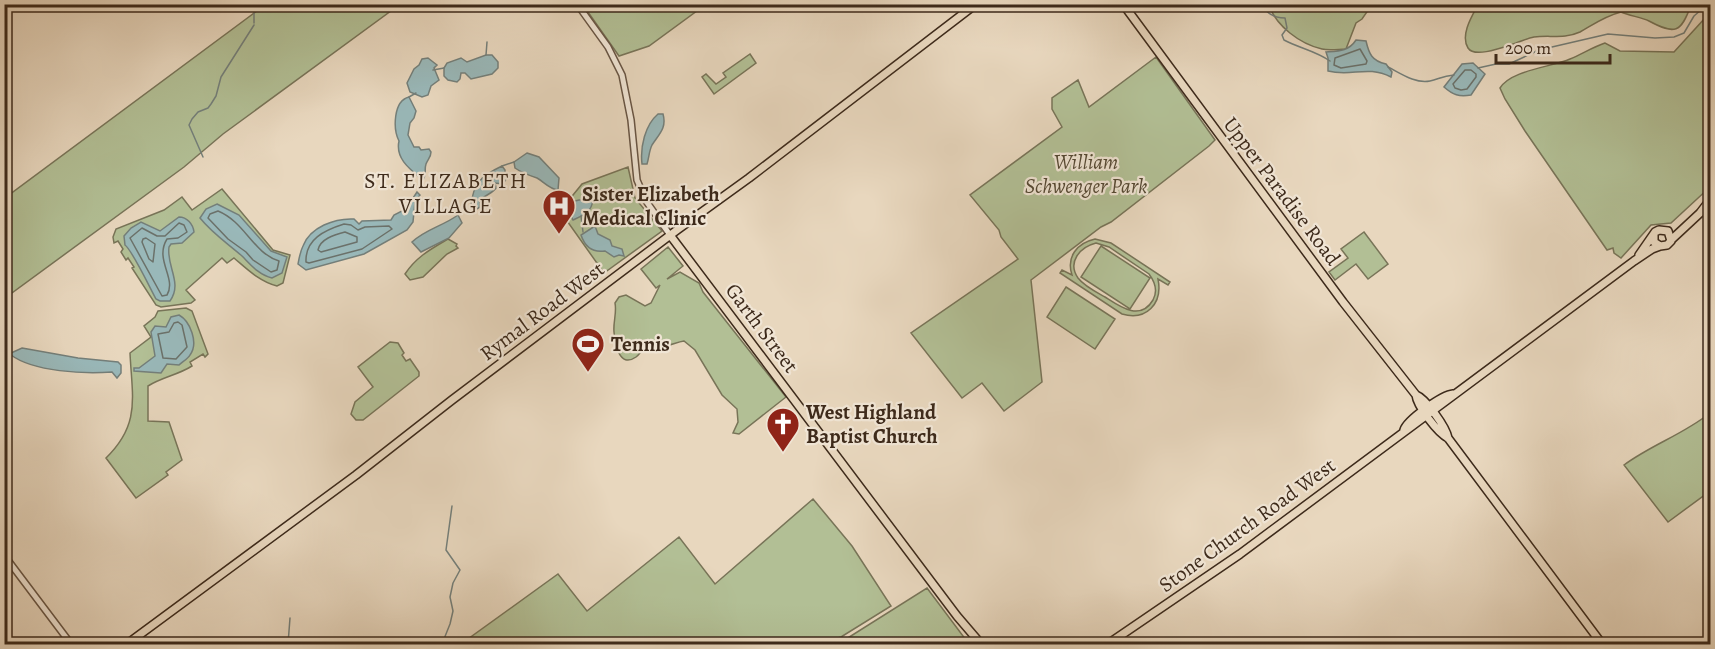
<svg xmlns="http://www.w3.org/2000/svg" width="1715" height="649" font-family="Alegreya,serif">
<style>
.green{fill:#b2bf95;stroke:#787458;stroke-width:1.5;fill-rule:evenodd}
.water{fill:#99b8b9;stroke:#747f7a;stroke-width:1.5}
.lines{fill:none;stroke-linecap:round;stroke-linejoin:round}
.shore{stroke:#6b716a;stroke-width:1.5}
.stream{stroke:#747f7a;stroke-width:1.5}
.minor-casing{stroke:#685544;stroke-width:8}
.major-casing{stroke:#3d2a1b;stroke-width:10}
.minor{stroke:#f0e5d5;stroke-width:5}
.major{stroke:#e8d7be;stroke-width:7}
.labels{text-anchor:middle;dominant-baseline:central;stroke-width:4.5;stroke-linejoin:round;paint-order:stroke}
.park-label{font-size:21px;font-style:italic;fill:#544833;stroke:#f0e5d5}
.street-label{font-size:21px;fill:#3d2a1b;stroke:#f0e5d5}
.poi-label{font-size:21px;font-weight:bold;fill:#3d2a1b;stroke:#f0e5d5;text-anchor:start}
.neighbourhood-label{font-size:22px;letter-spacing:1.5px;fill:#3d2a1b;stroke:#f0e5d5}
</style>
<rect width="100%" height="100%" fill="#e8d7be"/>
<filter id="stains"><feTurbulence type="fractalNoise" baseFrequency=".00333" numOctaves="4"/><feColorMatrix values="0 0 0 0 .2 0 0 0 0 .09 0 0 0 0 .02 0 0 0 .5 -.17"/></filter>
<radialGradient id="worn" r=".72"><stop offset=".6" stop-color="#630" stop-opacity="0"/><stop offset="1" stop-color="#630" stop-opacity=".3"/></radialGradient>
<path class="green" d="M265,5H399L223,134L184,167L5,298V198Z
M583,5H705L649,46L619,56Z
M1269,5H1367L1369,9L1362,19L1356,23L1346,49C1339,49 1330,51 1322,49C1300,44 1276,26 1269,5Z
M1478,5V4L1691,5C1681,33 1675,35 1649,21C1641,17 1630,16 1621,12C1605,16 1594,24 1580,32C1565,39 1549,35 1534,37C1528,38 1522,41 1516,43C1506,46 1475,59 1468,48C1460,35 1472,16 1478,5Z
M1706,17L1710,19V187L1671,223L1651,225L1621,258L1614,253L1613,248L1607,250L1525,131L1505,99L1500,88C1511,70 1552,67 1570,59C1582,54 1593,47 1605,43L1620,51L1674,52Z
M750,54L756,63L714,94L702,77L706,74L716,84L726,77L723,73Z
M1156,57L1215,140L1209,146L1111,222L1101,227L1031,280L1042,382L1004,411L982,383L962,398L911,333L1018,259L1001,237L999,230L970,195L1062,127L1052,109V98L1078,80L1089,107Z
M628,167L635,198L662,231L604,273L560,211L582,184Z
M222,189L273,250L290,255L283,283L277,286C260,282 247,269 234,258L227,263L222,258L186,290L195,300L191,303L161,307L156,305L132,268L134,267L128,258L126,260L121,252L123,249L118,241L114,243L113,237L116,229L164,210L182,197L192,210Z
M1364,232L1388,264L1368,279L1356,264L1335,280L1329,272L1348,258L1341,249Z
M448,239L457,244L456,246L458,248L447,254L423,277L410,280L405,274C416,257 431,249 448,239Z
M1095,239L1111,243L1170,282L1168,285L1158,279C1163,304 1146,321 1122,314L1060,273L1062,270L1072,275C1066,257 1077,243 1095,239ZM1096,243L1109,247L1149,274C1155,282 1158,291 1153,300C1140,322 1119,306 1105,297C1096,292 1084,286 1078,278C1067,262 1080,247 1096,243Z
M1101,246L1150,278L1130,309L1081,277Z
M668,247L683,266L667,279L680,272L699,283L703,292L786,397L739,434L733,433L738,422L737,409L722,395L695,350L684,341C677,342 672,345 665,346C659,347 653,343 646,347C642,349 640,354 636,357C619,369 615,343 614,332C613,322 617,313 615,303L619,297L626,295L645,306L651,303L660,285L656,288L641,269Z
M1066,287L1115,319L1095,349L1047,317Z
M186,308L192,311L208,354L205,357L203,354L190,362L192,366C178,375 162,377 148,386V421L169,422L182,460L166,472L168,475L136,498L106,458C141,424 132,397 130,353L151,337L144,326L155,317L158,311Z
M390,342L398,343L404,353L402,355L406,361L410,359L419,372V376L363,420H356L351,414L355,402L373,387L358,367Z
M1710,413V491L1668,522L1624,465C1651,445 1684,434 1710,413Z
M813,499L852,546L891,606L841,637L818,644H461L558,574L587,611L679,537L715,584Z
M927,588L969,644H830L843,641Z"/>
<path class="water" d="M1356,40L1366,41C1369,54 1372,61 1386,64L1392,72L1391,77C1367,65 1352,77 1328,71V58L1326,52C1339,51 1349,51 1356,40Z
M486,55H492L498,62V68L492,74L471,79L465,73H461L460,79L457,82L448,80L444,76V68L447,63L461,58L467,62Z
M428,58L437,65L434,68L439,80L431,86L428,95L422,97L410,92L407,83L414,69L419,65L422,59Z
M1473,63L1485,74L1471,95C1459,97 1453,95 1444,87L1462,64Z
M409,97L416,111L414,118L410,123L408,135L414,147H419L421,150L429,149L431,152C431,157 428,159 426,164C424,170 427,174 423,180C411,170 395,159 399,141C393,129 393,101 409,97Z
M658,114H663C667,128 659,134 652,145C649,151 649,158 647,164H642C640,147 645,125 658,114Z
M527,153L539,157L559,178L558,190C549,189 544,182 537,178C528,175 522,173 515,168L514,162Z
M502,166L505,170V174L508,176L503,184L495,183L496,188C492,194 484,195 480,201V207L475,210L471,206C473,183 481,176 502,166Z
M417,192L420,195L415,202L413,222L407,230L364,254L306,270L298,264C299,259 300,252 303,246C310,227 335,218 354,219L359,224L362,221L391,220L394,215L406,209Z
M579,200H593C591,213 584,215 573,220C569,213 566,208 571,202Z
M217,204L239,215L271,251L287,257L282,273L272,278C259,275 251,265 242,256C227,243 212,233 200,218L206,209Z
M458,215L462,223L449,238L421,252L412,242C426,229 443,226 458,215Z
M179,217C187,217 193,224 194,232L182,243L171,244L169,247C166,266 183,283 170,301H160L156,299C150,288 132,250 125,245L124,236L131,228L141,222L160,231Z
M595,226L598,234L610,240L612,246L622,249L624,256L619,255L614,257L605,251C592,253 585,247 581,235Z
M179,315C190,321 199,343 190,355C188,359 182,362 179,365L167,364L161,373L134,371V368H139L155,356L151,332L155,326L166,327L171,317Z
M22,348L78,358L118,362L121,365V373L117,378L112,372C84,374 34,372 11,355V353Z"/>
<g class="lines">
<path class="shore" d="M1360,49L1367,61L1366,64L1341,68L1334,65L1335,58Z
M1465,70H1471L1476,74V77L1467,89L1461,90L1455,88L1453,84Z
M218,211C245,222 253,253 279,261L277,270L271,272L253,260L246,252L228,239L208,218L210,214Z
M179,223L184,225L187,232L178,238L167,239C154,260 177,278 167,295L162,296L130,238L142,228L157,236H165Z
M344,224L351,225L358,230L365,227L389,226L392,229L362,249L309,263L306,262C305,239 325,230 344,224Z
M345,232L357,237V242L321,252L318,250C320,239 334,235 345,232Z
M143,239L146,238L155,244L153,262L149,259L142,242Z
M178,322L182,325L187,347L176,359L163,358L158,334L169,332L174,323Z"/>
<path class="stream" d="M1261,4C1266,13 1275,18 1285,18L1287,28L1282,35L1284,40C1299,48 1316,51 1330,61
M254,23V8
M486,55L487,42
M1388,67C1400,73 1415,84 1430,81C1439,79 1442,76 1454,75
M1478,68L1496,64H1509L1539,50L1608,34L1655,38L1674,37L1684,33L1694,16L1702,9L1710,7
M433,70L444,68
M409,97L416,93
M203,157L189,125L192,119L198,112L208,108L211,104L216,96L221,77L254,25
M502,166L514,162
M593,200L598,197
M581,216L583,232
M288,644L290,618
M442,644L450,624L453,611L450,597L453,583L460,570L446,550L452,506"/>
<g class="minor-casing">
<path id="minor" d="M577,4L608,47L622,75L631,120L637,180L646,201L670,235
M4,555L71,644"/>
</g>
<g class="major-casing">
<path id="major" d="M1123,4L1343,302L1416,395C1426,399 1446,427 1448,438
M670,235L957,616L981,644
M1671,240L1700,213L1710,200
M1639,255L1655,232L1659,230L1668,231L1671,241L1667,245L1660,246L1654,242V235
M1416,395C1417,406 1438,433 1448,438L1602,644
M1404,430C1407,420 1442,395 1453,394
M127,644L356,475L452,400L677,230L749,178L976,4
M1108,644L1240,554L1634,261L1652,249L1660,246"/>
</g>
<use href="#minor" class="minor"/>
<use href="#major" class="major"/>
</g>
<defs>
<g id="hospital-pin" transform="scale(1.725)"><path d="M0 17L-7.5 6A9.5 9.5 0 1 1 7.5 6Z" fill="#8f2418" stroke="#f0e5d5"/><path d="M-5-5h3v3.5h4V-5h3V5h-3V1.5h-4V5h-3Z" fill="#fff"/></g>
<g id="stadium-pin" transform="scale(1.725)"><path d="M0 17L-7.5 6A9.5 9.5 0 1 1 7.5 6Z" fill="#8f2418" stroke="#f0e5d5"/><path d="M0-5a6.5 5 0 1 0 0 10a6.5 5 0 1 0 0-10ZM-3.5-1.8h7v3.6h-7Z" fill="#fff"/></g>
<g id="church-pin" transform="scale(1.725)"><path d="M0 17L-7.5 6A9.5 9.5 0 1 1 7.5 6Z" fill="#8f2418" stroke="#f0e5d5"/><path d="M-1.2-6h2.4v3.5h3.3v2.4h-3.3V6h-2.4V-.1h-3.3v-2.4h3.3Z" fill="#fff"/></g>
</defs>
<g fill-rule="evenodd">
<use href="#hospital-pin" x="559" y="206"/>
<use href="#stadium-pin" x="588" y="344"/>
<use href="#church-pin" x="783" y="424"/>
</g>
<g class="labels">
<g class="park-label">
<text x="1086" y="162">William<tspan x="1086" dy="24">Schwenger Park</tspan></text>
</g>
<g class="street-label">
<text transform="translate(1282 191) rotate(53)">Upper Paradise Road</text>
<text transform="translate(542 311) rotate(-37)">Rymal Road West</text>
<text transform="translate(762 328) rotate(53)">Garth Street</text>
<text transform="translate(1247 525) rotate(-36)">Stone Church Road West</text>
</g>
<g class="poi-label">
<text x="582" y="194">Sister Elizabeth<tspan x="582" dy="24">Medical Clinic</tspan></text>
<text x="611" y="344">Tennis</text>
<text x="806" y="412">West Highland<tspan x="806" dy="24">Baptist Church</tspan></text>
</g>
<g class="neighbourhood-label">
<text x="446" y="181">ST. ELIZABETH<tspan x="446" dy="25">VILLAGE</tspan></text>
</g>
</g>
<rect width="1715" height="649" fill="none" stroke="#e8d7be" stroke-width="24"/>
<rect x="6" y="6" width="1703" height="637" fill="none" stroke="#3d2a1b" stroke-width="3"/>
<rect x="12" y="12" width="1691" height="625" fill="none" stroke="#3d2a1b" stroke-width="1.5"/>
<path d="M1496 54v9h114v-9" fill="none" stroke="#3d2a1b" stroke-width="3"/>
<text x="1505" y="54" font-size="18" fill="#3d2a1b" stroke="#f0e5d5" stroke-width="4.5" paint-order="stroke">200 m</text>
<rect width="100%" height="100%" filter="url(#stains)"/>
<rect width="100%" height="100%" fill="url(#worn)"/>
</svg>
